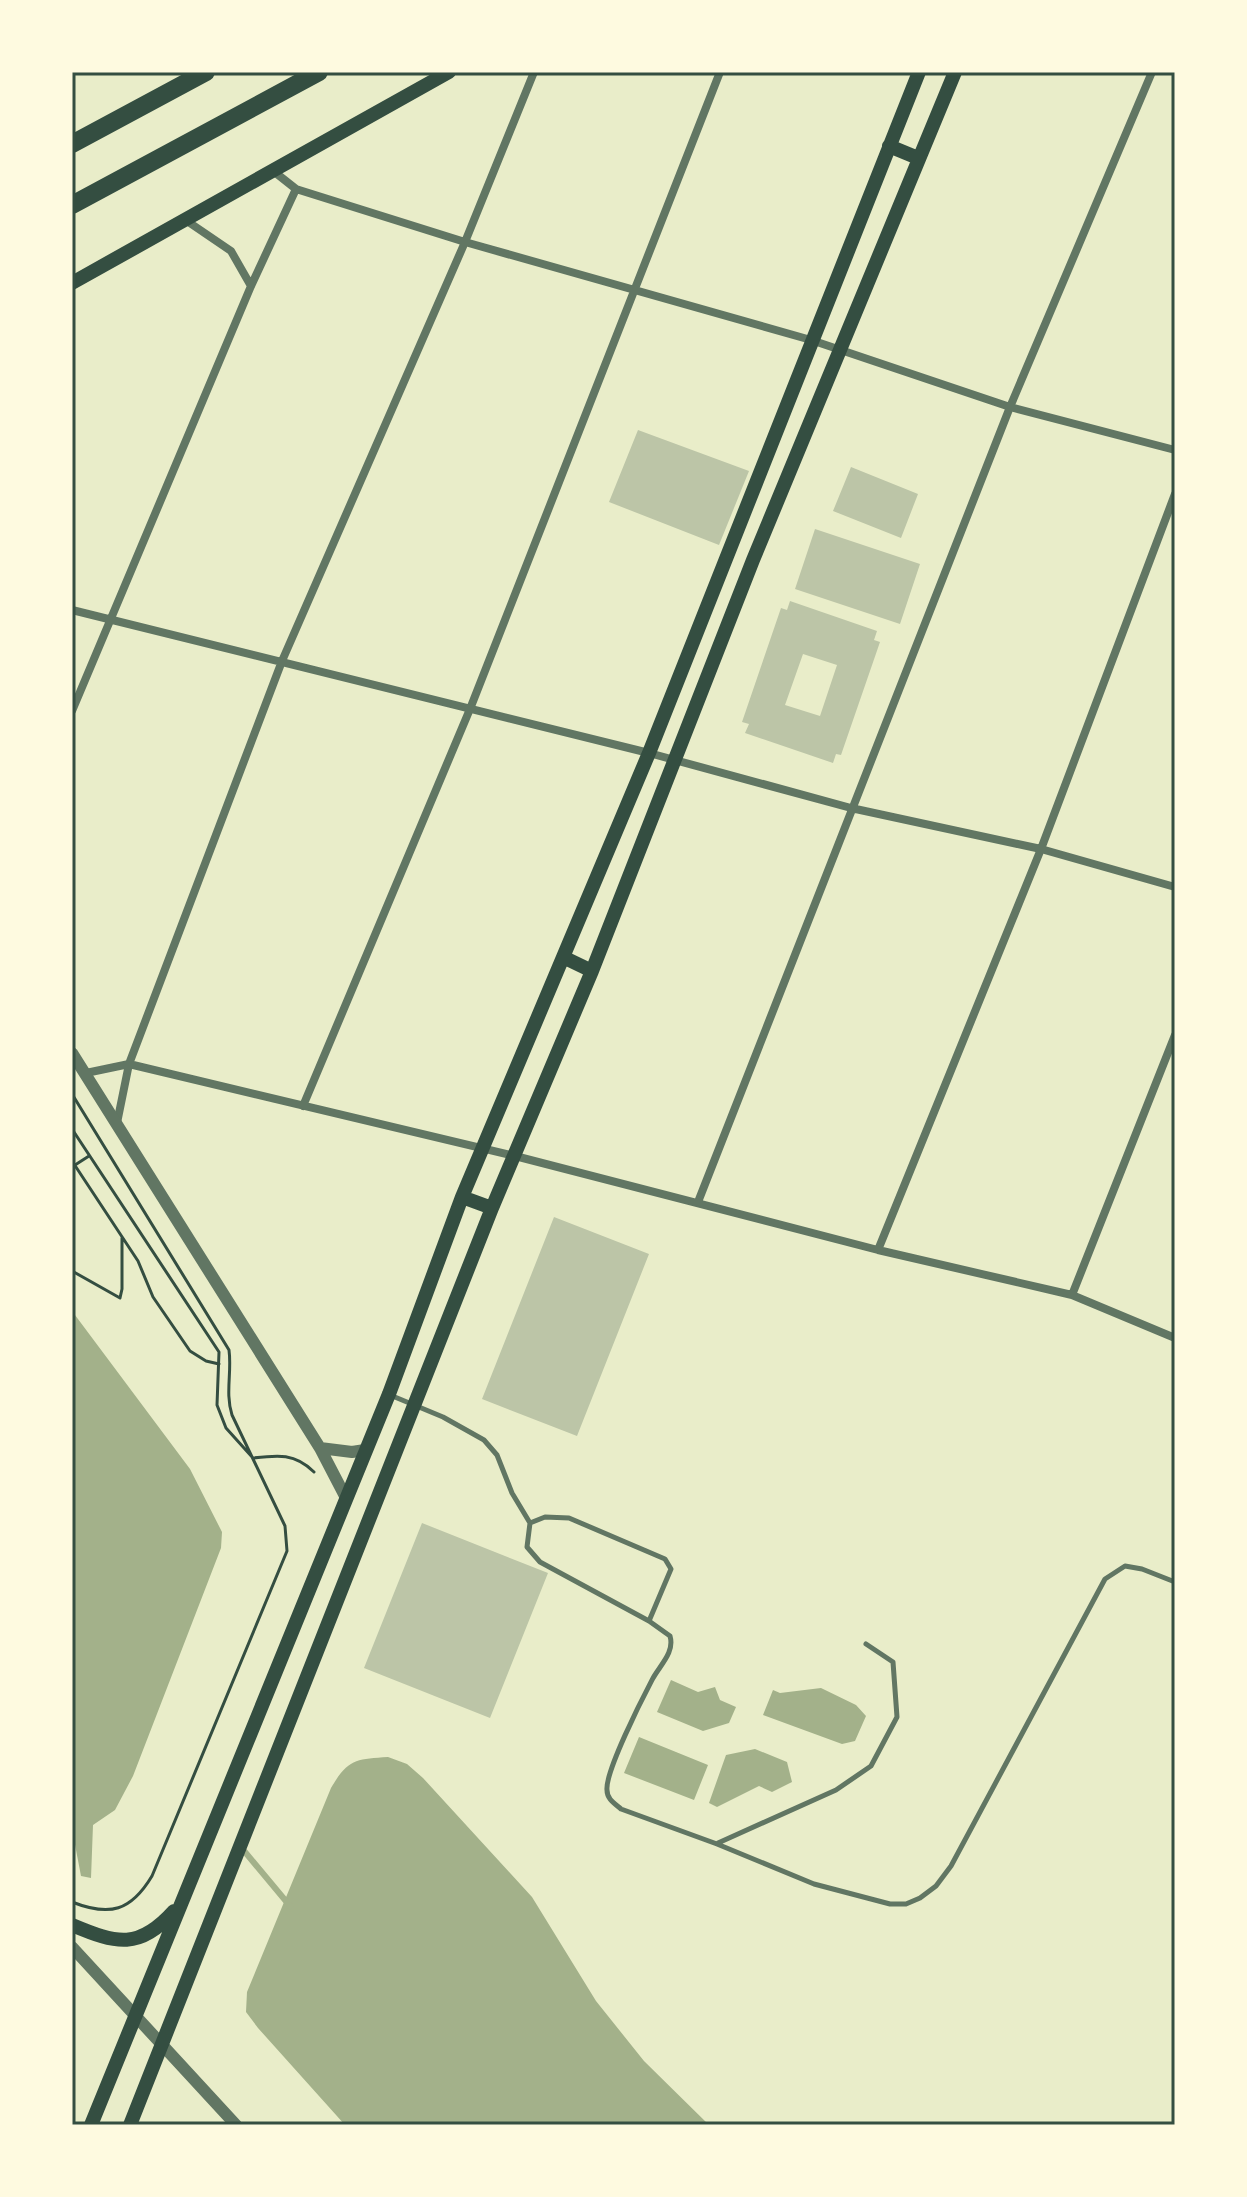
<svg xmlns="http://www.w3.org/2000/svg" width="1247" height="2197" font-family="'Golos Text',sans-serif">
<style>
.water{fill:#a3b18a}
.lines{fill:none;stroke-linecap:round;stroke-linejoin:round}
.stream{stroke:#a3b18a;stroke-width:6}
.building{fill:#bcc5a7;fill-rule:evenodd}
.path{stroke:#344e41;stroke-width:3}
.service{stroke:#617663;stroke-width:5}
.minor{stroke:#617663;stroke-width:8}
.tertiary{stroke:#617663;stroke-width:12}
.secondary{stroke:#344e41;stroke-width:14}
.motorway{stroke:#344e41;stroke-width:18}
.neatline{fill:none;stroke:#344e41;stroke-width:3}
</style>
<rect width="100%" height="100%" fill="#e9edc9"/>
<path class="water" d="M72,1311L190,1469L222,1532L221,1548L133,1776L115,1810L93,1825L91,1878L81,1876L72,1829Z
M671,1680L698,1692L715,1687L720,1700L736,1707L729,1723L703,1731L657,1712Z
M821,1688L856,1705L866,1716L855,1741L842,1744L763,1715L773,1690L780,1693Z
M639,1737L708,1765L694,1800L624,1773Z
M755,1749L787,1762L792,1782L772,1792L759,1786L717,1807L709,1803L726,1755Z
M388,1757L407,1764L423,1778L532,1897L596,2001L644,2061L709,2125H345L258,2028L246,2012L247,1992L331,1788C348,1759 356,1759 388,1757Z"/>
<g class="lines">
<path class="stream" d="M245,1852L290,1906"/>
</g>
<path class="building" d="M638,430L749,471L719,545L609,502Z
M851,467L918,494L901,538L833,511Z
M815,529L920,564L900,624L795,589Z
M790,601L877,631L874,640L880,642L841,755L836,754L833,763L745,733L749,724L742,722L781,608L787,610ZM803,654L837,665L820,716L785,705Z
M554,1217L649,1254L577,1436L482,1399Z
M422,1523L548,1573L490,1718L364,1668Z"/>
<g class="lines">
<path class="path" d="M72,1094L229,1350C232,1372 225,1393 232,1415L285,1526L287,1551L152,1876C131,1911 110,1917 72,1902
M72,1129L219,1352L217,1405L226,1428L253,1458C278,1455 295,1453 314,1472
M72,1161L138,1261L153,1297L190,1351L206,1361L219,1364
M75,1165L89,1156
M72,1271L120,1298L122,1289V1238"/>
<path class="service" d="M390,1395L443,1417L484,1440L497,1455L512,1493L530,1523L527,1547L540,1562L649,1621L670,1636C675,1653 659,1666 652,1680C642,1699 605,1772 607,1790C607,1799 614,1803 621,1809L717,1844L814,1884L890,1904H906L920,1898L936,1886L951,1866L1105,1579L1125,1566L1142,1569L1175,1582
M530,1523L545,1517L569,1518L665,1559L671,1569L649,1621
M718,1843L836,1790L871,1766L897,1717L893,1662L866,1644"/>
<path class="minor" d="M272,170L296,189L465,242L811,340L1010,407L1175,450
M184,219L231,251L251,286
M72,610L649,753L851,808L1041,849L1175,887
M72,711L251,286L296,189
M86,1073L129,1064L515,1156L878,1250L1072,1295L1175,1338
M303,1106L470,709L720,72
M117,1123L129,1064L282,661L465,242L534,72
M698,1202L1010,407L1152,72
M878,1250L1041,849L1175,494
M1072,1295L1175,1035"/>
<path class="tertiary" d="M72,1053L320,1448L346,1498
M320,1448L352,1452L365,1450
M72,1947L236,2125"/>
<path class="secondary" d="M889,146L918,158
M72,283L449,72
M565,958L592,971
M462,1197L492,1208
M72,1925C117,1944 139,1950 174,1911
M91,2125L389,1394L462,1197L649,753L919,72
M130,2125L492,1208L592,971L753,560L955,72"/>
<path class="motorway" d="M72,144L206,72
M72,205L319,72"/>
</g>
<rect width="1247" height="2197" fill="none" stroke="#fefae0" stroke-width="148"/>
<rect x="74" y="74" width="1099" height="2049" class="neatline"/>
</svg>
